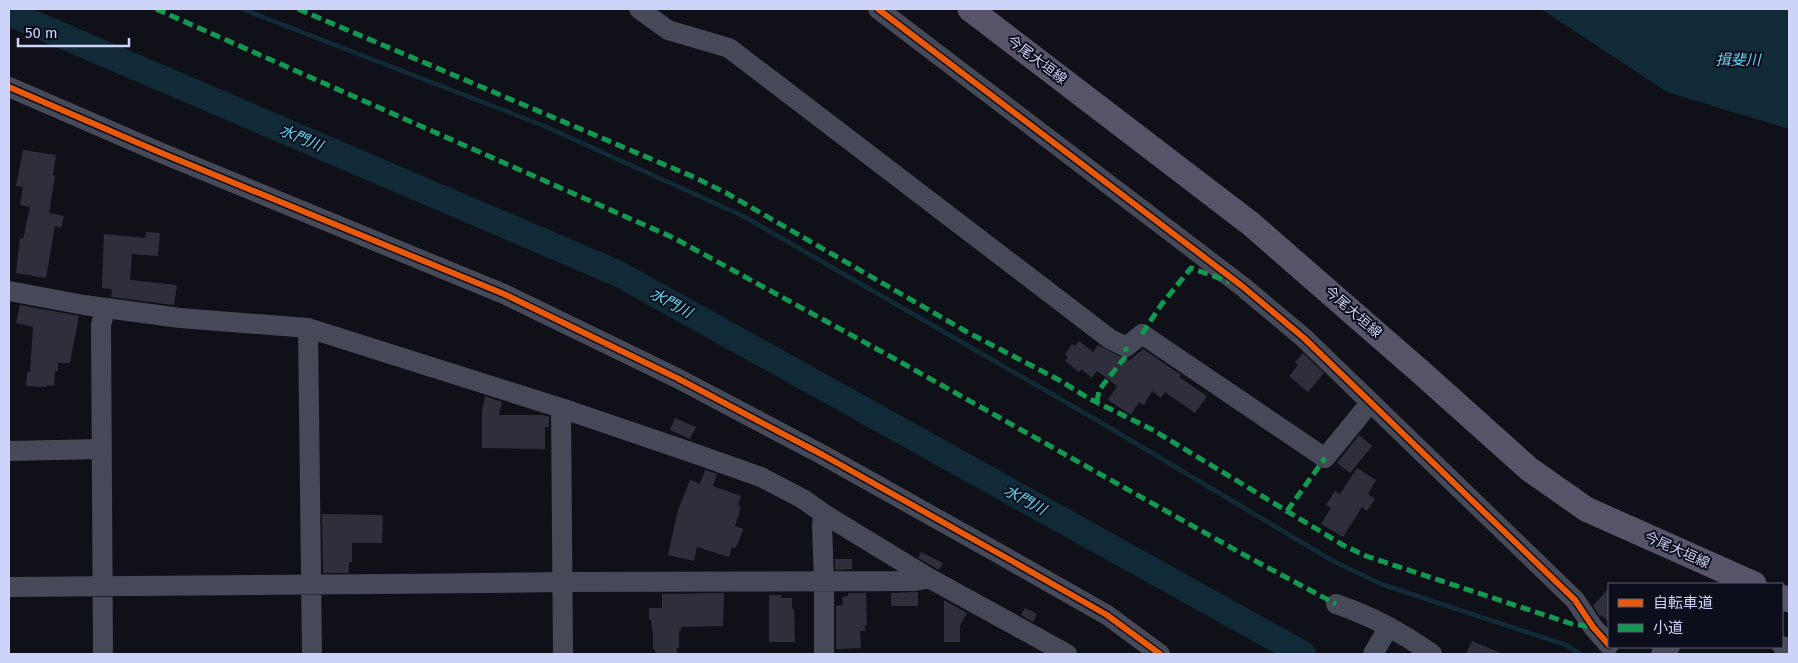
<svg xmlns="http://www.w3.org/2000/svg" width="1798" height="663" font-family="'Fira Sans','Noto Sans JP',sans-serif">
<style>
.water{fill:#112a38}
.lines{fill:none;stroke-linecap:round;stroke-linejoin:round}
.stream{stroke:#112a38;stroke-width:4.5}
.river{stroke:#112a38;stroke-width:26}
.building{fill:#2e2f3a}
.minor{stroke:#464a58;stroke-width:20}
.major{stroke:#57546a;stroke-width:25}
.quiet{stroke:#139951;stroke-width:5;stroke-dasharray:10 5;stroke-linecap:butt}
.cycleway-casing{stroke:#0d0e1b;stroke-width:9}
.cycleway{stroke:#e8590c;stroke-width:6}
.labels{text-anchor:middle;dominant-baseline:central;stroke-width:4;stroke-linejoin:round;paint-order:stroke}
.street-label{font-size:14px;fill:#cdd3f9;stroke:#0d0e1b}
.water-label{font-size:15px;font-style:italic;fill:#66d3ee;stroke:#0d0e1b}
</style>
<rect width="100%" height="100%" fill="#101118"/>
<path class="water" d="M1541,9H1789V129L1667,92Z"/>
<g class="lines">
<path class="stream" d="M242,9L542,125L743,216L1095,419L1333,561L1381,584L1566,645L1580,654"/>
<path class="river" d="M9,13L619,274L1303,654"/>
</g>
<path class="building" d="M23,150L56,155L53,175L55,176L49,213L64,216L61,228L55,226L46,278L16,273L20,238L23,239L30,207L20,205L23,187L16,186Z
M146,232L160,233L158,256L132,254L130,280L177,285L174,305L111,297L112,289L102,288L104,234L145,238Z
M20,305L79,316L70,363H58V371H55L54,386L47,385L46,387L26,386L27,372H30L33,327L16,323Z
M1079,341L1093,352L1098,345L1129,361L1143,349L1181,375L1179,377L1207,396L1195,413L1165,392L1161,398L1152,391L1144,405L1139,402L1131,415L1108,400L1117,386L1097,371L1092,378L1081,369L1079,372L1065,361L1068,357L1065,354L1072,344L1075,346Z
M1303,353L1324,373L1308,392L1289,376L1298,365L1295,362Z
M485,396L502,402L499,415H543L549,417V427H545V449L482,448V411Z
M675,418L696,427L690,439L670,430Z
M1359,435L1372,446L1350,473L1337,463Z
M1357,468L1376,480L1368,494L1375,499L1367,511L1362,507L1343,537L1321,524L1331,508L1326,505L1335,491L1340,494Z
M705,470L717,474L713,486L741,496L738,505L741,507L735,526L743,529L739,541L735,548L732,547L729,557L697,547L694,561L668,555L678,510L690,480L700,484Z
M322,514L383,515L382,543H352V562H349V573H323Z
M921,552L943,563L939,570L918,558Z
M835,559H852V569L835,570Z
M1609,588V622L1601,615L1600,617L1593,606Z
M918,592V606H891V593Z
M724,593L723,626L681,627V631H679V648H677V654H655V649H653V631H652L651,620H649V608H662V594Z
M848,593H866L867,625H865V631H860L861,648L836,649V606L843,605L842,597L848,596Z
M769,595H782L781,598H792V609H794L795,642H769Z
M944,600L967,613L960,626V642H944Z
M1025,608L1037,614L1033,622L1021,615Z
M1472,641L1503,654H1466Z"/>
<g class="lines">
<path class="minor" d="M639,9L668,30L729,48L1110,339L1126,347L1142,334L1325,458L1370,403
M878,9L1242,286L1304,338L1575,600L1593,627L1609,645
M9,87L159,152L504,294L677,378L823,455L1005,557L1107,615L1160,654
M9,291L84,305L180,318L308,328L561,408L696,454L761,477L803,499L824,514L929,578L1067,654
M308,328L312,654
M561,408L563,654
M9,451L101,449
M9,587C194,587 379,584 564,582C681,581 798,582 915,581L929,578
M1336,604C1369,615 1404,634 1432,654
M1782,646L1789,648
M103,654L101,325L105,309
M824,654V582L822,525L824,514
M1373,654L1388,628
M1661,654L1670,647"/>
<path class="major" d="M970,9L1251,224L1423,374L1529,469L1586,509L1754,584
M1782,597L1789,600"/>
<path class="quiet" d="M156,9L674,238L895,359L1248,557L1336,604
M298,9L696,178L728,194L967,332L1059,380L1090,399L1153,430L1343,545L1366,556L1572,624L1593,627
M1142,334L1161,305L1191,268L1230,282
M1097,402L1099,390L1126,356V347
M1287,511L1325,458"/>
<g class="cycleway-casing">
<path id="cycleway" d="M878,9L1242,286L1304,338L1575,600L1593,627L1609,645
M9,87L159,152L504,294L677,378L823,455L1005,557L1107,615L1160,654"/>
</g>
<use href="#cycleway" class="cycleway"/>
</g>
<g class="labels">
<g class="street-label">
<text transform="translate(1037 60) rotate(37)">今尾大垣線</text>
<text transform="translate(1353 312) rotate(41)">今尾大垣線</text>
<text transform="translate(1677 550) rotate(24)">今尾大垣線</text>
</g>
<g class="water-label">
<text x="1738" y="60">揖斐川</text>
<text transform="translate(301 138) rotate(23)">水門川</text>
<text transform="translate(671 303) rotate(29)">水門川</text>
<text transform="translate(1025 500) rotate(29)">水門川</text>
</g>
</g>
<rect width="1798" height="663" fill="none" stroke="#cdd3f9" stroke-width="20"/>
<rect x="1608" y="583" width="175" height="65" fill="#0d0e1b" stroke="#5a5d74"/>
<rect x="1618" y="599" width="25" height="8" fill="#e8590c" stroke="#5a5d74"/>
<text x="1653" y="608" font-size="15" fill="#cdd3f9">自転車道</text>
<rect x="1618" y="624" width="25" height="8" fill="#139951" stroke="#5a5d74"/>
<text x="1653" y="633" font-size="15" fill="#cdd3f9">小道</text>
<path d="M18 38v8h111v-8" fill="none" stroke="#cdd3f9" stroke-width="2.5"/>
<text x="25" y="38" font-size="15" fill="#cdd3f9" stroke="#0d0e1b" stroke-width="4" paint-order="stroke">50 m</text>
</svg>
